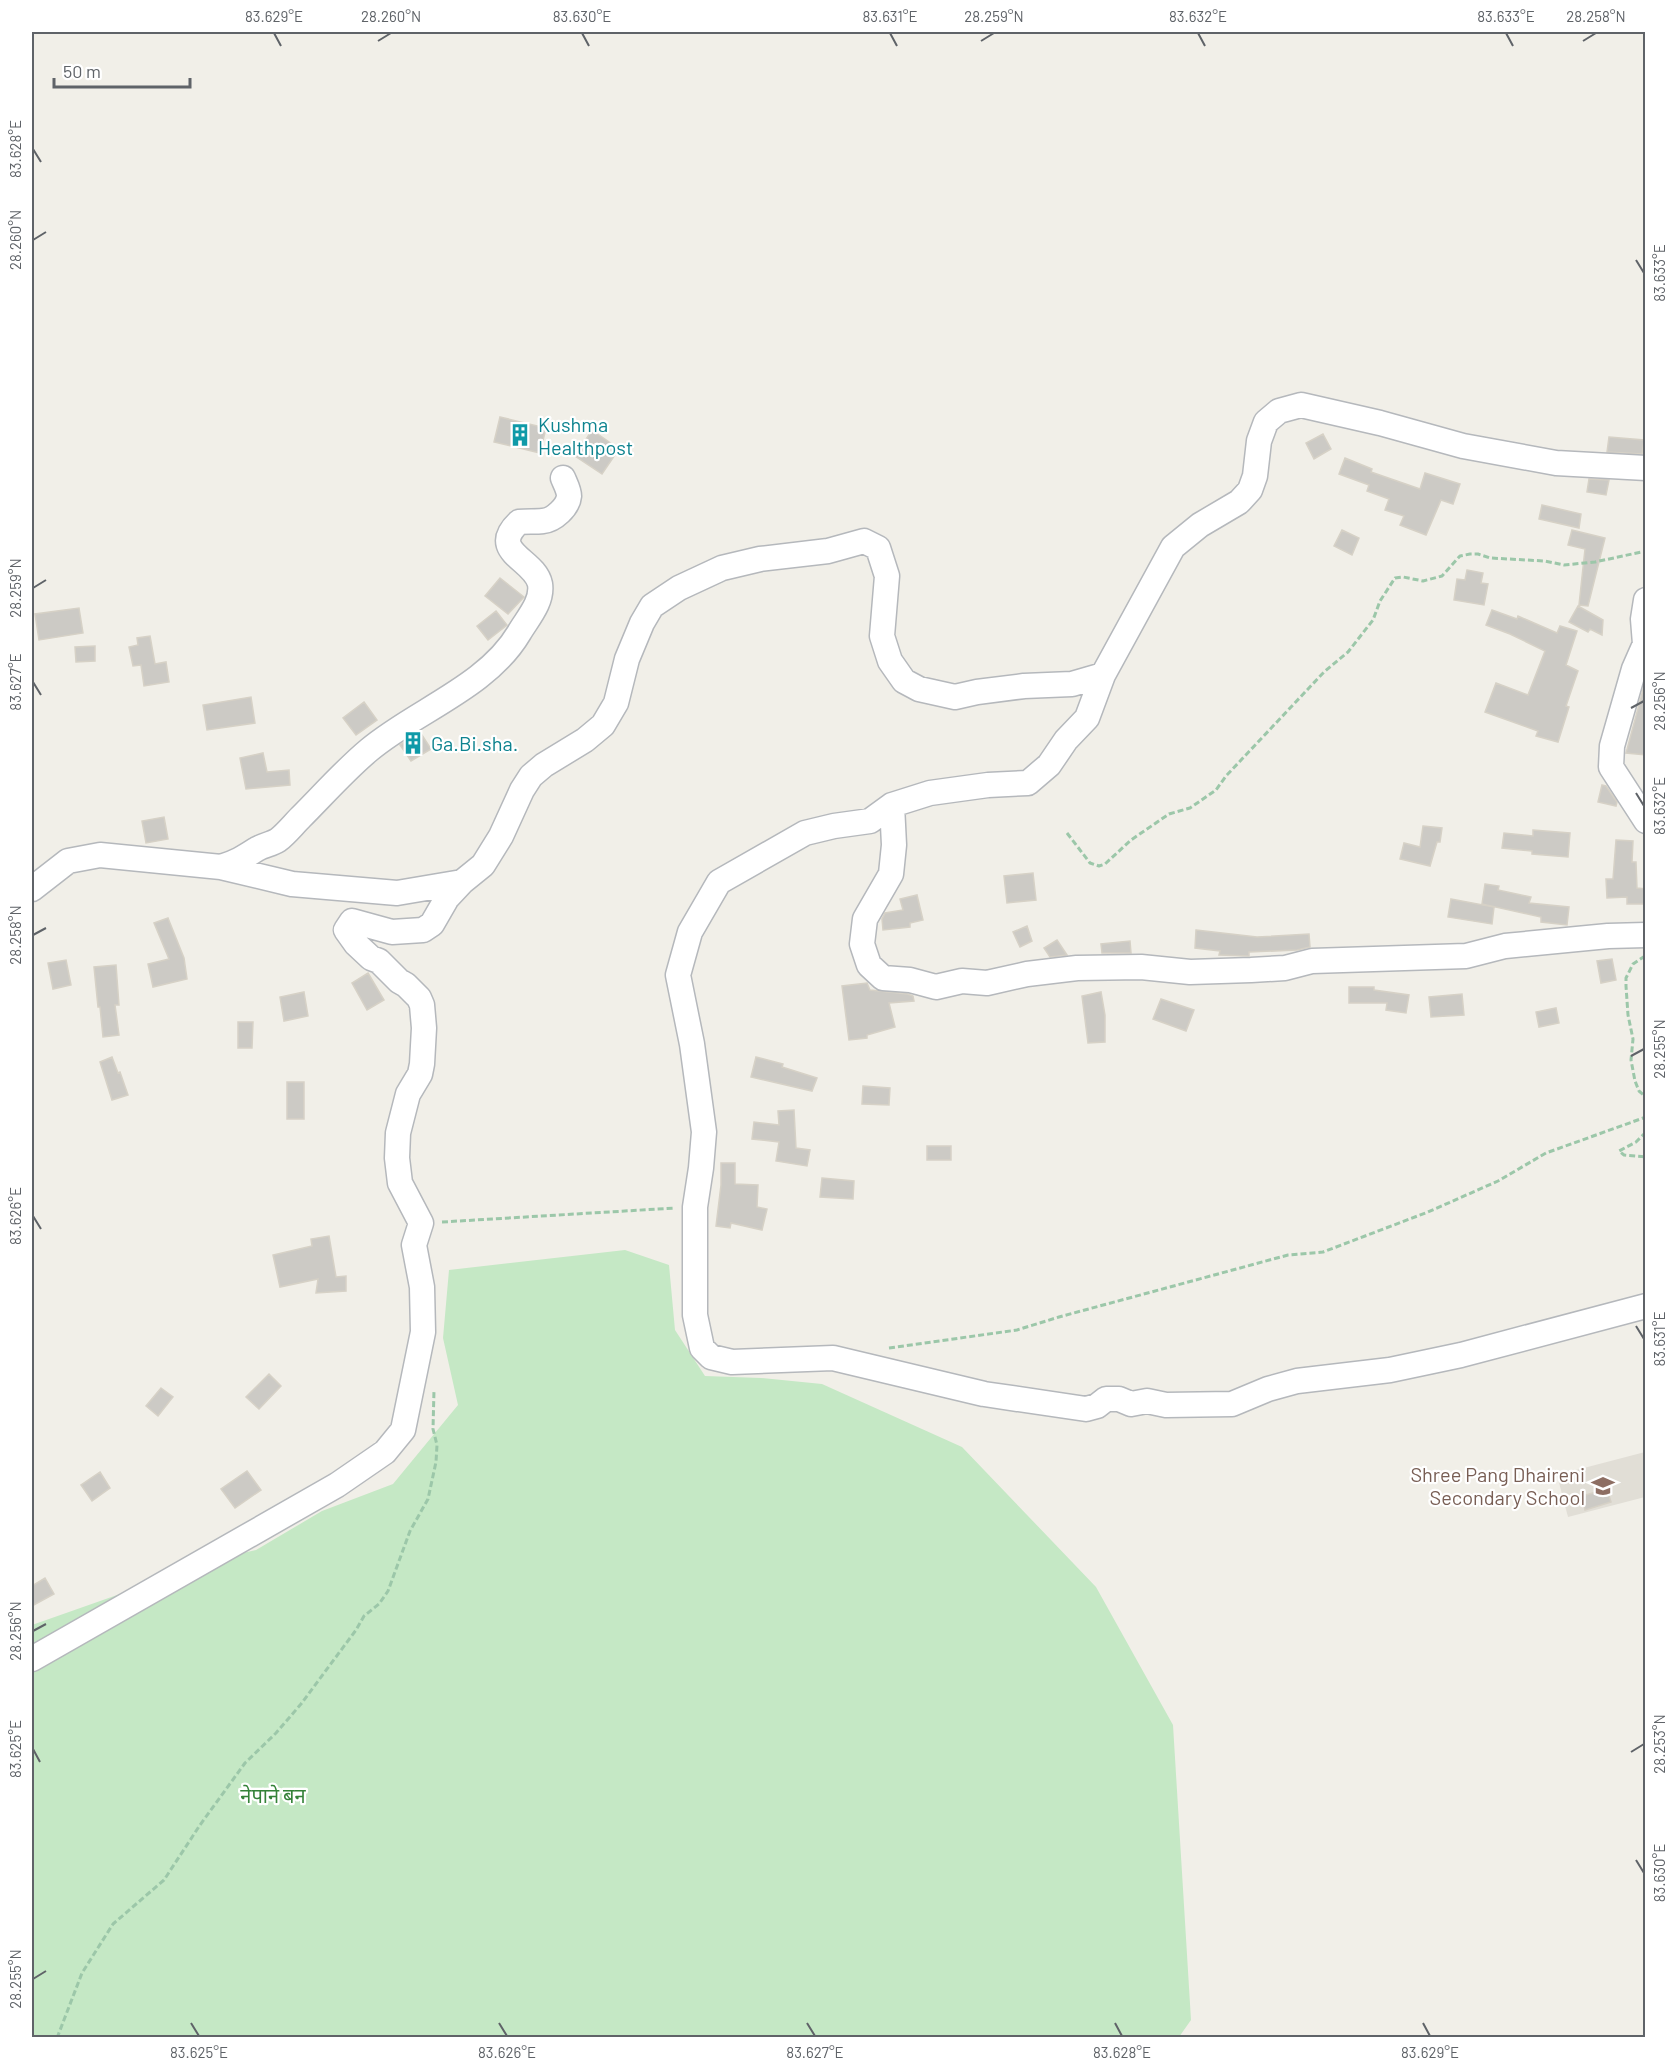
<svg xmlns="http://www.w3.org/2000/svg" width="1677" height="2069" font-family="Barlow,'Noto Sans Devanagari',sans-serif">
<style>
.education{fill:#e1ded6}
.green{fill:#c5e8c5}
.building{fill:#cccac5;stroke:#d6d1c6;stroke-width:1.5}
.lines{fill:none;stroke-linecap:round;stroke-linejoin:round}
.minor-casing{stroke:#b5b8bc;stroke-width:27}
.path{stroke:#9cc7a9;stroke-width:3;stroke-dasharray:6 3;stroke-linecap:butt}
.minor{stroke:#fff;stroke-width:24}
.ticks{fill:none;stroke:#5f6368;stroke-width:2}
.labels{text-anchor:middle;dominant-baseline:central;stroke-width:4.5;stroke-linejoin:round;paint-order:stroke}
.culture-label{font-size:20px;fill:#0d838f;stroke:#fff;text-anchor:start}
.education-label{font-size:20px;fill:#785e54;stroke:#fff;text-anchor:end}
.park-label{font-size:20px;fill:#348238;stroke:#fff}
.neatline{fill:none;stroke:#5f6368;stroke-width:2}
.ticks-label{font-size:15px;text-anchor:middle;fill:#5f6368}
</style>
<rect width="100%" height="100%" fill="#f1efe8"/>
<path class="education" d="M1645,1452V1497L1568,1517L1557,1475Z"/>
<path class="green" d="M625,1250L669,1265L675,1330L705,1376L761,1378L822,1384L962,1447L1096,1587L1173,1725L1191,2020L1179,2037L32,2038V1625L225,1557L256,1550L322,1511L393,1484L458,1405L443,1338L449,1270Z"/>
<path class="building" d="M500,417L546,428L540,453L494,442Z
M592,430L619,449L602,474L575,456Z
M1323,434L1331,449L1314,459L1306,443Z
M1609,437L1644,440L1642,454L1607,452Z
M1345,458L1372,469L1371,472L1420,489L1425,473L1460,484L1453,504L1441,500L1426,535L1400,525L1404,516L1385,510L1389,499L1367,491L1369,485L1339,474Z
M1589,479L1609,480L1606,495L1587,492Z
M1542,505L1581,514L1579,528L1539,519Z
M1342,530L1359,538L1352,555L1334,546Z
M1572,530L1605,538L1588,606L1579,605L1585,549L1568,545Z
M1467,570L1483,573L1481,583L1488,584L1484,605L1454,600L1457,579L1465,580Z
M500,578L524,597L508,614L485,596Z
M1578,606L1603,620L1602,635L1590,629L1588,632L1569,622Z
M79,608L83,633L39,640L35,614Z
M1492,610L1517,619L1518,616L1557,633L1560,626L1577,631L1566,665L1578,671L1566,706L1569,707L1558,742L1536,736L1538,731L1485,712L1496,683L1528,695L1545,651L1510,634L1486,625Z
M496,611L507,625L488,640L477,626Z
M150,636L155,664L166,662L169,682L144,686L141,665L133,666L129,647L138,645L137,638Z
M95,646V661L76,662L75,647Z
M1644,686L1646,687V755L1626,753Z
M251,697L255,723L207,730L203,705Z
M364,702L377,720L356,735L343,718Z
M420,732L431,749L411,761L400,745Z
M263,753L267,772L289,770L290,785L246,789L240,758Z
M1602,785L1606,786L1617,802L1616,806L1598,802Z
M164,817L168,839L146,843L142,821Z
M1423,826L1442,828L1440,842H1437L1430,866L1400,859L1404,843L1420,847Z
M1533,830L1570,833L1568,857L1532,854V851L1502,848L1504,833L1533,836Z
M1616,840L1633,841L1632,862H1636L1637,888L1646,889V904H1627V897L1607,898L1606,879H1613Z
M1033,873L1036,900L1007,903L1004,876Z
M1485,884L1499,886L1498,890L1531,897L1529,903L1569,907L1567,925L1541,922V917L1482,904Z
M917,895L923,920L910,923V927L883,930L882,919L885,913L903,910L900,899Z
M1451,899L1494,907L1492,924L1448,917Z
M168,918L184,958L187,979L153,987L148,964L169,959L154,923Z
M1027,926L1032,941L1020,947L1013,932Z
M1196,930L1257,937L1309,934L1310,947L1297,950L1249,952V956L1219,955L1220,951L1195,948Z
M1057,940L1067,955L1050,957L1044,948Z
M1130,941L1131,953H1102L1101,944Z
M1612,959L1616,980L1601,983L1597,961Z
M66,960L71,985L53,989L48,963Z
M116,965L119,1005H115L119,1035L103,1037L100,1007H98L94,967Z
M368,973L384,1000L367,1010L352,983Z
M867,983L870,990L908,994L913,996L914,1001L889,1003L895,1027L867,1035V1038L849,1040L842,986Z
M1349,987H1374V990L1409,995L1406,1013L1386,1010L1387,1003H1349Z
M304,992L308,1016L284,1021L280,997Z
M1101,992L1105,1015V1042L1088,1043L1082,996Z
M1462,994L1464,1015L1431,1017L1429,997Z
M1161,999L1194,1010L1186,1031L1153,1019Z
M1556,1008L1559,1023L1539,1027L1536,1012Z
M238,1022H253L252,1048H238Z
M112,1057L118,1073L120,1072L128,1095L112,1100L100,1062Z
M756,1057L783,1064L782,1067L817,1078L812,1091L751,1077Z
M287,1082H304V1119H287Z
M863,1086L890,1088L889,1105L862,1104Z
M794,1110L796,1148L810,1150L807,1166L776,1161L779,1142L752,1139L754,1122L779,1125L778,1111Z
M927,1146H951V1160H927Z
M721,1163H735V1184L758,1185L757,1207L767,1209L762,1230L731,1223L730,1228L716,1226L721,1185Z
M822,1178L854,1181L853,1199L820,1197Z
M329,1236L336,1277L346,1276V1291L316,1293L318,1279L280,1287L273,1255L312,1246L311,1239Z
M269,1374L281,1386L259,1409L246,1397Z
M161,1388L173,1397L158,1416L146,1406Z
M247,1471L261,1490L235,1508L221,1489Z
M100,1472L110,1488L92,1501L81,1485Z
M1607,1489L1611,1502L1585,1510L1582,1496Z
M45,1578L54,1594L32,1606V1586Z"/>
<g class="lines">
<g class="minor-casing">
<path id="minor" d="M1646,468L1556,463L1463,446L1380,423L1301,405L1279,411L1266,422L1259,441L1255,476L1250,490L1239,502L1200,525L1173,547L1103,675L1087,718L1066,740L1049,765L1028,783L988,785L930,793L892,805L870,821L834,826L805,833L719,882L690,932L678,975L692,1044L704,1132L701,1168L695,1207V1315L702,1348L711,1357L732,1362L833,1358L984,1394L1086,1409L1097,1406L1106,1399H1119L1131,1404L1147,1401L1166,1405L1232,1404L1268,1389L1297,1381L1390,1370L1461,1355L1646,1306
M1646,600L1643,619L1645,644L1634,669L1612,746L1611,767L1646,821
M892,805L894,845L891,874L865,919L862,944L869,965L883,978L910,980L936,987L962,981L987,983L1027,974L1077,968L1141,967L1190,972L1251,970L1285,968L1312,961L1466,956L1505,946L1608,936L1646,935
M221,867C237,862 243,858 257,849C264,845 272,844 278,840C286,834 293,825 301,817C323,795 345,770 369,750C415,711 487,687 519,633C527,619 543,602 540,584C535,559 487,552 519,522C527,521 535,522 543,521C554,520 568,507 569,496C569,490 565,483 563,478
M32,889L68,861L100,855L221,867L292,884L397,893L462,882L483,865L501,836L522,790L531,776L544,765L585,740L603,725L616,703L627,659L642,623L652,606L679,588L722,568L760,559L828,551L864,541L878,548L887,576L882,636L890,661L904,681L919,689L955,697L977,692L1024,686L1072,684L1103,675
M32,1659L337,1485L385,1452L403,1430L423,1332L422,1287L414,1245L421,1223L400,1183L397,1158L398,1133L408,1094L420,1074L422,1064L424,1028L422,1005L419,998L406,985L399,981L379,961L371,958L356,944L346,930L352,921L392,932L423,930L432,924L447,898L462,882"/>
</g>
<path class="path" d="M1067,833L1090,863L1099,866L1105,864L1131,840L1169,814L1190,808L1216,790L1226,776L1324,672L1348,652L1373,620L1380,601L1395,578L1403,577L1423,581L1442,576L1460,556L1470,554H1478L1490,558L1545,561L1564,565L1595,562L1646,551
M1645,956L1633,964L1626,978V986L1628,1015L1633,1039L1631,1060L1635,1081L1639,1091L1646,1097
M1646,1132L1636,1142L1619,1151L1624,1155L1646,1157
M442,1222L675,1208
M889,1348L1017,1330L1059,1317L1288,1255L1323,1252L1428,1212L1498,1181L1546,1153L1646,1117
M57,2038L82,1973L113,1924L164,1880L200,1825L245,1763L276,1733L301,1704L356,1630L364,1616L379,1604L388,1591L410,1531L428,1499L436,1462L437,1445L433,1429L434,1390"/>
<use href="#minor" class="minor"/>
</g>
<path class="ticks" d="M274,33L281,46M582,33L589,46M890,33L897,46M1198,33L1205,46M1506,33L1513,46M378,41L391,33M981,41L994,33M1583,41L1596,33M33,149L41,162M33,240L46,232M1636,260L1644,273M33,588L46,580M33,682L41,695M1631,708L1644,701M1636,793L1644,806M33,935L46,928M1631,1056L1644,1049M33,1216L41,1229M1636,1326L1644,1339M33,1631L46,1624M33,1749L40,1762M1631,1752L1644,1744M1636,1860L1644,1873M33,1979L46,1971M191,2023L199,2036M499,2023L507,2036M807,2023L815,2036M1115,2023L1122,2036M1423,2023L1430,2036"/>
<defs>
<g id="building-bare" transform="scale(1.8)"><path d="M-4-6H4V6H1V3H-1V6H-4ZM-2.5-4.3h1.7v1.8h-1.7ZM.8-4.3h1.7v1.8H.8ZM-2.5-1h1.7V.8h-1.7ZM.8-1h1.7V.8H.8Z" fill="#0f9aa8" stroke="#fff" stroke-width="2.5" paint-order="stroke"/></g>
<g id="school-bare" transform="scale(1.8)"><path d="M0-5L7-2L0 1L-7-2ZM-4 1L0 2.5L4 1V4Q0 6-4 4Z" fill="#8d6e63" stroke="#fff" stroke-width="2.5" paint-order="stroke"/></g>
</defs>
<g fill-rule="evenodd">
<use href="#building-bare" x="520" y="435"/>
<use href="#building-bare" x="413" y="743"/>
<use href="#school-bare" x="1603" y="1486"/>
</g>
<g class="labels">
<g class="culture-label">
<text x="538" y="424">Kushma<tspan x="538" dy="23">Healthpost</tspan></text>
<text x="431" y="743">Ga.Bi.sha.</text>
</g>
<g class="education-label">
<text x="1585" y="1474">Shree Pang Dhaireni<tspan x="1585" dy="23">Secondary School</tspan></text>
</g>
<g class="park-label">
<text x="273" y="1795">नेपाने बन</text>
</g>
</g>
<rect width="1677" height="2069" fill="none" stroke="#ffffff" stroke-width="66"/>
<path d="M54 78v9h136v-9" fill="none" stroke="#5f6368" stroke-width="3"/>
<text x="63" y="78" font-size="18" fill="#5f6368" stroke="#ffffff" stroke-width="4.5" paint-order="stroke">50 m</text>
<rect x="33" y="33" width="1611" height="2003" class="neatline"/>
<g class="ticks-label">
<text x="274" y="22">83.629°E</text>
<text x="391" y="22">28.260°N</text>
<text x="582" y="22">83.630°E</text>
<text x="890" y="22">83.631°E</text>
<text x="994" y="22">28.259°N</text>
<text x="1198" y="22">83.632°E</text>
<text x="1506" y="22">83.633°E</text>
<text x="1596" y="22">28.258°N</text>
<text transform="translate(16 149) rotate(-90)" y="5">83.628°E</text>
<text transform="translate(16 240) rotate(-90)" y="5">28.260°N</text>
<text transform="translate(1660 273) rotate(-90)" y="5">83.633°E</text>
<text transform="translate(16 588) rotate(-90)" y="5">28.259°N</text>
<text transform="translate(16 682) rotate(-90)" y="5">83.627°E</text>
<text transform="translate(1660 701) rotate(-90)" y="5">28.256°N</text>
<text transform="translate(1660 806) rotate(-90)" y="5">83.632°E</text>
<text transform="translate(16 935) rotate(-90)" y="5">28.258°N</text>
<text transform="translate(1660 1049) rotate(-90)" y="5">28.255°N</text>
<text transform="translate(16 1216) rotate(-90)" y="5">83.626°E</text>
<text transform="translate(1660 1339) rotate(-90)" y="5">83.631°E</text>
<text transform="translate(16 1631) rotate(-90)" y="5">28.256°N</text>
<text transform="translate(1660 1744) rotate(-90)" y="5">28.253°N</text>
<text transform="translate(16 1749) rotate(-90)" y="5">83.625°E</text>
<text transform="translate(1660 1873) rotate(-90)" y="5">83.630°E</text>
<text transform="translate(16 1979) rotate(-90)" y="5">28.255°N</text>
<text x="199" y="2058">83.625°E</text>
<text x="507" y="2058">83.626°E</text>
<text x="815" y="2058">83.627°E</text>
<text x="1122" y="2058">83.628°E</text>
<text x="1430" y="2058">83.629°E</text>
</g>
</svg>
